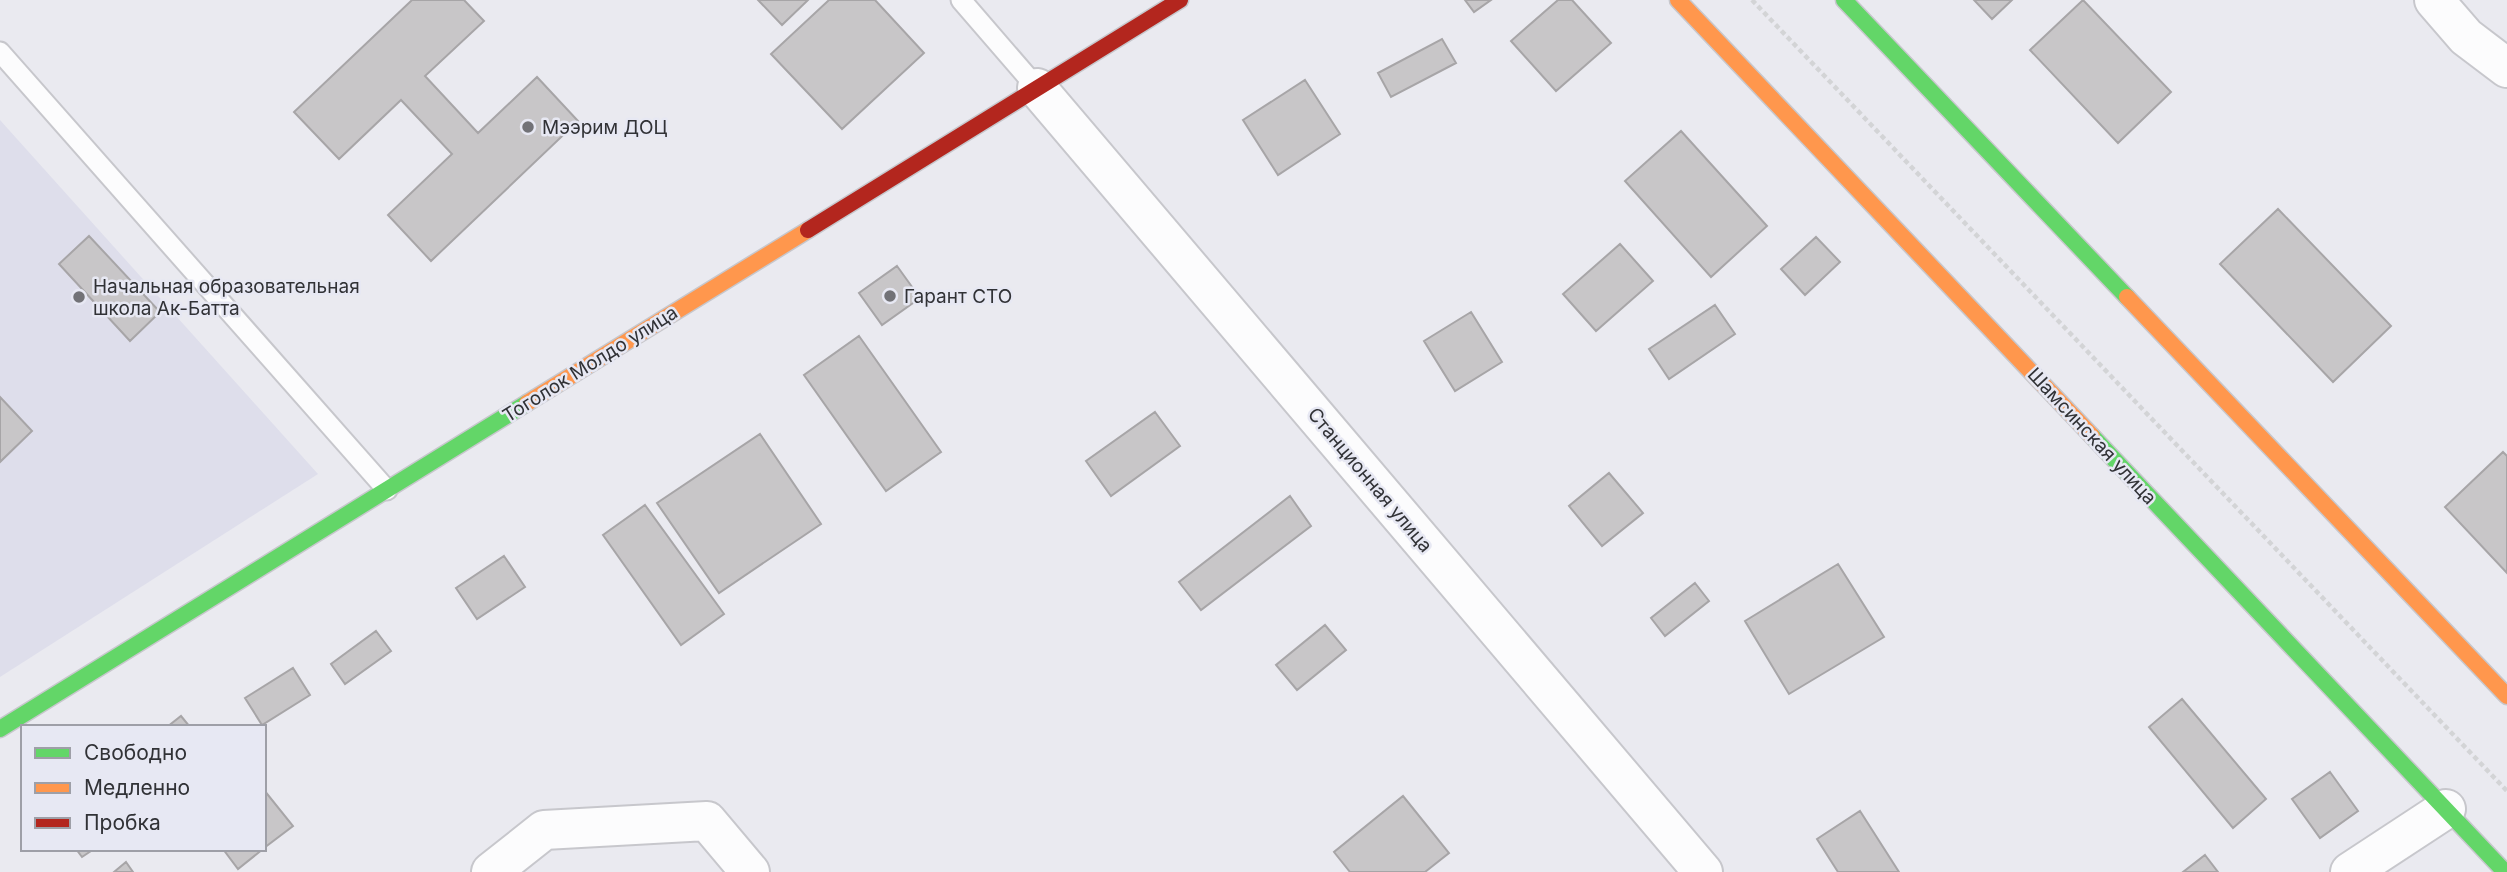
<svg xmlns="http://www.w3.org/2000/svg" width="2507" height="872" font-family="Inter,sans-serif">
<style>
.built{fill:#dedeeb}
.building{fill:#c8c6c8;stroke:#a7a5a7;stroke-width:2}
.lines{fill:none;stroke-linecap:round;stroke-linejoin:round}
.lane-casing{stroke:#c7c7cc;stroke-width:23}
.street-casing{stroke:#c7c7cc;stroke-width:42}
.fast-casing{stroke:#c7c7cc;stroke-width:19}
.slow-casing{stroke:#c7c7cc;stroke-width:19}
.jam-casing{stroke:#c7c7cc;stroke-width:19}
.path{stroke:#d3d4d6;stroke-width:4.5;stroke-dasharray:5 3.5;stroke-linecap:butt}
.lane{stroke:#fcfcfd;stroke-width:19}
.street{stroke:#fcfcfd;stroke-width:38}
.fast{stroke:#63d668;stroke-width:16}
.slow{stroke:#ff974d;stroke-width:16}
.jam{stroke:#b3261e;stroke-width:16}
.poi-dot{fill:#727277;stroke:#e7e8f3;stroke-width:2.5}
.labels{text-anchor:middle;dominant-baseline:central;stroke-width:5;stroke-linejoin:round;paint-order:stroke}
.poi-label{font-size:19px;fill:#313236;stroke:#e7e8f3;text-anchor:start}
.street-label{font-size:19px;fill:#313236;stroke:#e7e8f3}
</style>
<rect width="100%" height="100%" fill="#eaeaf0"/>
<path class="built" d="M0,120L318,474L0,677Z"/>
<path class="building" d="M412,0H464L484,21L425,76L478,133L537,77L578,121L431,261L388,215L452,154L401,100L339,159L294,112Z
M758,0H808L782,25Z
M829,0H875L924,53L842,129L771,54Z
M1465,0H1491L1474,12Z
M1558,0H1572L1611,43L1556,91L1511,41Z
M1974,0H2012L1992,19Z
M2083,0L2171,92L2118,143L2030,50Z
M1442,39L1456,63L1391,97L1378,73Z
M1305,80L1340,134L1278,175L1243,120Z
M1681,131L1767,226L1711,277L1625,181Z
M2278,209L2391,326L2333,382L2220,264Z
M89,236L160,312L130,341L59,264Z
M1816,237L1840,262L1805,295L1781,269Z
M1620,244L1653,281L1596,331L1563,294Z
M897,266L920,298L882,325L859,293Z
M1715,305L1735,334L1669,379L1649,349Z
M1471,312L1502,362L1455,391L1424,341Z
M859,336L941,452L886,491L804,375Z
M0,397L32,431L0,462Z
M1155,412L1180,446L1111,496L1086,461Z
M760,434L821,524L719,593L657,503Z
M2503,452L2507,456V573L2445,507Z
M1609,473L1643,513L1602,546L1569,506Z
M1290,496L1311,526L1201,610L1179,582Z
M645,505L724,614L681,645L603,535Z
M504,556L525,587L477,619L456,588Z
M1838,564L1884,637L1789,694L1745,621Z
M1695,583L1709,601L1665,636L1651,618Z
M1325,625L1346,650L1297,690L1276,665Z
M376,631L391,651L345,684L331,664Z
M293,668L310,695L262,725L245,698Z
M2182,699L2266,799L2233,828L2149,727Z
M181,716L190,727H167Z
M2330,772L2358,811L2320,838L2292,799Z
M264,790L293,826L264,848Z
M1403,796L1449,853L1425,872H1350L1334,852Z
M1860,811L1899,872H1838L1817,839Z
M76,849H94L82,857Z
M223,849H263L238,869Z
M2205,855L2218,872H2183Z
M126,862L133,872H114Z"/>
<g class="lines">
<g class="lane-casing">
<path id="lane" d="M961,0L1037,88
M0,52L387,490"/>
</g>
<g class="street-casing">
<path id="street" d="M2434,0L2466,37L2507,68
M1037,88L1703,872
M491,872L544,830L707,821L750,872
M2350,872L2446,809"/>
</g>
<g class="fast-casing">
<path id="fast" d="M1844,0L2127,297
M2092,436L2505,872
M0,729L527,403"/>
</g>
<g class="slow-casing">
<path id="slow" d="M1678,0L2092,436
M2127,297L2507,696
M527,403L808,230"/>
</g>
<g class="jam-casing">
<path id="jam" d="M808,230L1180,0"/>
</g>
<path class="path" d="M1752,0L2507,791"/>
<use href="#lane" class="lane"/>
<use href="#street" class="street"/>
<use href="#fast" class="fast"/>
<use href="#slow" class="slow"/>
<use href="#jam" class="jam"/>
</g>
<g class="poi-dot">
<circle cx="528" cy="127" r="7"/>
<circle cx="890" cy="296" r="7"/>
<circle cx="79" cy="297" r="7"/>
</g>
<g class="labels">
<g class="poi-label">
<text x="542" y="127">Мээрим ДОЦ</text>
<text x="93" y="286">Начальная образовательная<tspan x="93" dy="22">школа Ак-Батта</tspan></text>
<text x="904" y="296">Гарант СТО</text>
</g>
<g class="street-label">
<text transform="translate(590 364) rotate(-32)">Тоголок Молдо улица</text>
<text transform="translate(2092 436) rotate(47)">Шамсинская улица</text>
<text transform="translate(1370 480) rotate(50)">Станционная улица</text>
</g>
</g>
<rect x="21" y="725" width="245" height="126" fill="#e7e8f3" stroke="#9e9fa7" stroke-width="2"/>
<rect x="35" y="748" width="35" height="10" fill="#63d668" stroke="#9e9fa7" stroke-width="2"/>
<text x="84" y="760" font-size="21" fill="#313236">Свободно</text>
<rect x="35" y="783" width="35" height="10" fill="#ff974d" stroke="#9e9fa7" stroke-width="2"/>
<text x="84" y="795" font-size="21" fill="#313236">Медленно</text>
<rect x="35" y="818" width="35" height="10" fill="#b3261e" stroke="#9e9fa7" stroke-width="2"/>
<text x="84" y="830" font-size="21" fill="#313236">Пробка</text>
</svg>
